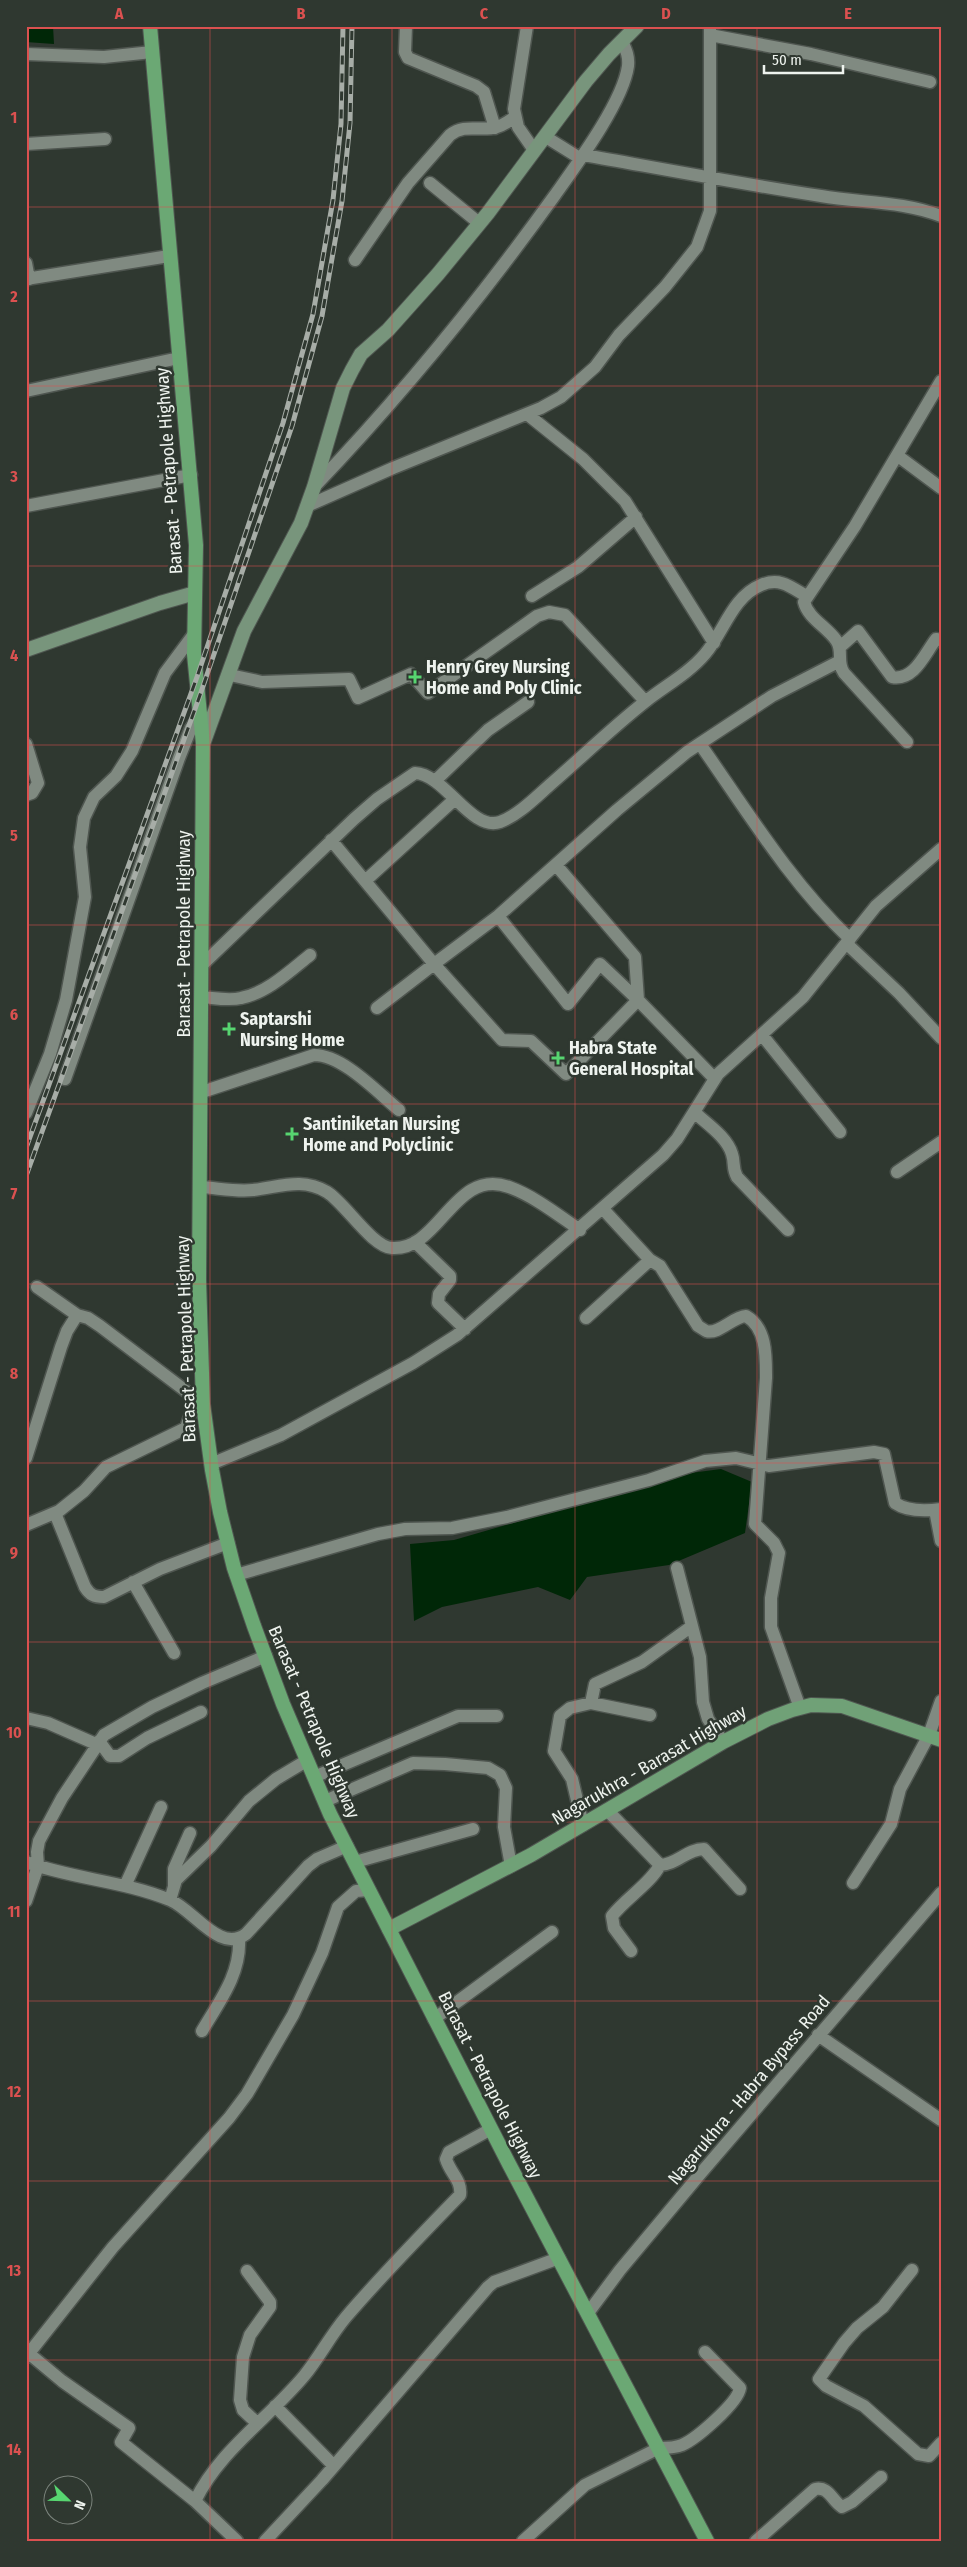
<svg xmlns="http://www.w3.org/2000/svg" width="967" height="2567" font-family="'Fira Sans Condensed',sans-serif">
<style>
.water{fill:#002707}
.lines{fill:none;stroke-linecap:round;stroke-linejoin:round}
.minor-casing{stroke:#4f5650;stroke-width:15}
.secondary-casing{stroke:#4f5650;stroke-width:16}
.primary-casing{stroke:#4f5650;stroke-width:16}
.trunk-casing{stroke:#4f5650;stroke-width:16}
.minor{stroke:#808a81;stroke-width:12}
.secondary{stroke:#78957c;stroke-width:14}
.primary{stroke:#70a177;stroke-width:14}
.trunk{stroke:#6ba874;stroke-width:14}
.rail-casing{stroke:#a7ada7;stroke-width:5}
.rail{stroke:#2f3830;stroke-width:3;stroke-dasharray:9;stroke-linecap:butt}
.grid{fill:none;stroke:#db5150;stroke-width:1;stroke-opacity:0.55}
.poi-dot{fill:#57d570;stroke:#2f3830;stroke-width:2}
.labels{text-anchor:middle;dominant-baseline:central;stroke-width:5;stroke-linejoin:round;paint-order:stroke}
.street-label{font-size:18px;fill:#eef3ee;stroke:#2f3830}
.poi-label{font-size:18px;font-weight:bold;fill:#eef3ee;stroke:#2f3830;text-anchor:start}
.neatline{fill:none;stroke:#db5150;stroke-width:2}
.grid-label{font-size:16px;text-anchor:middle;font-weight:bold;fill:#db5150}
</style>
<rect width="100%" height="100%" fill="#2f3830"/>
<path class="water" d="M26,26H53L54,44L26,42Z
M721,1469L752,1482L745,1533L669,1565L587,1577L570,1600L538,1587L442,1607L414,1621L410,1544L454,1540L683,1474Z"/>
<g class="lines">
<g class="minor-casing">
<path id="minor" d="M406,26L405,52L408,58L476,86L484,92L495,128
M527,26L514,109L518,127L534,150
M710,35L811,54L930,82
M26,54L104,57L152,52
M549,139L578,157L584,155C663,169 742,184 821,196C861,203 903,201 941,216
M26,144L105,139
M430,183L479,223
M355,260L408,183L450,135C465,123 481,132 497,127C504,125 509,121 515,117
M26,263L29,279
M26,279L169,256
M26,391L179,358
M527,414L583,459L625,501L714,643
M898,456L941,488
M314,487C402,395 481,298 555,195C577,164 623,102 628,66C629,56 626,50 622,41
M26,506L191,475
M307,506L393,468L541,408L561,397L595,367L619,335L665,287L697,247L710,211V26
M532,596L578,567L636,517
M840,647L858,631L892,677C914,681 924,655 936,639L941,640
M230,675L262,682L349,679L358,698L411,674L428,693L537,616L549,612L565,615L645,701
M907,742L844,673C836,662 844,651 836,640C827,627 808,618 804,602L855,526L941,381
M26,744L38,783L32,793L26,795
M700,744C747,811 790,882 850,939
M435,781L488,730L528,702
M331,840L434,964L498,916L617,810L687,752L772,696L838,662
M556,865L635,957L638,1000L715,1079
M365,881L455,799
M846,943L899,993L941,1038
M203,964L354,819L377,799L415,773C445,774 471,832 500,822C519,815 537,796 552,783C583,756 613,727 646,701C665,686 689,673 705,654C724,632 732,597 761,585C780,577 791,587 806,596
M202,997C215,998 229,1001 241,998C267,993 290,971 310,955
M377,1008L434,964L502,1040L531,1041L566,1074L638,1000L600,964L568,1004L498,916
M762,1035L840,1132
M65,1079L179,758L191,728L201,714
M202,1092L314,1055C343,1055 377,1092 399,1110
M694,1112C707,1124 727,1137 732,1154C735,1163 732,1168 737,1177L788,1230
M26,1113L50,1054L66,1000L85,897L80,847L84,818L94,797L116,776L132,751L165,673L194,634
M897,1172L941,1142
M200,1187C218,1188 236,1192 253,1190C280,1187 302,1177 327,1192C345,1203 372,1247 392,1248C440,1251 454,1167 509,1187C534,1196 558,1215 580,1230
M603,1209L650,1260
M415,1242L450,1276V1280L439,1294L438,1303L465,1329
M37,1287L77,1315
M586,1318L650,1260L660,1266L698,1326L706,1331C719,1335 732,1317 746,1316C767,1328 766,1357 766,1378L755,1524L774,1543L779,1553L771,1598V1627L800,1708
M26,1458L61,1347L67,1331L77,1315L88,1318L100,1326L203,1404
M211,1464L281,1435L413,1363L457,1335L663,1155L677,1139L718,1074L803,997L876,906L941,849
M935,1510L941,1541
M55,1513L85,1587C90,1595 94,1597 104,1597L160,1569L228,1543
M26,1525L59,1511L84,1491L106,1467L186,1428L196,1398
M677,1568L700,1657L703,1702L708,1719L723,1742
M236,1575L378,1534L405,1529L452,1528L507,1517L649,1480L705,1461L736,1458L769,1466L874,1452L884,1454L895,1503C908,1512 926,1511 941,1509
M133,1582L174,1653
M591,1703L650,1715
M26,1718L48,1723L96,1744
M99,1741L110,1756H119L147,1738L201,1712
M314,1777L458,1716H497
M325,1801L413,1763L445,1764L488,1768L500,1775L506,1788L504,1827L511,1866
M607,1810L660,1865C676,1865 687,1849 704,1849L740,1889
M583,1825L572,1779L554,1751L560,1716L570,1708L591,1703L595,1684L642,1662L692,1626
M26,1862C73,1879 124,1881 170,1900C194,1910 220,1954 246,1934L308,1866L317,1859L347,1846
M355,1862L473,1829
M853,1883L891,1824L900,1789L929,1735L941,1701
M174,1885V1869L190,1833
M125,1886L161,1807
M170,1900L176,1880L211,1846L249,1801L276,1779L306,1761
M26,1901L38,1866L37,1852L39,1841L62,1798L104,1735L152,1707L202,1683L266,1656
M631,1951L614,1928L612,1916C626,1898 651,1883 660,1865
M434,2019L552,1932
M202,2031C219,2002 241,1974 239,1939
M818,2035L941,2120
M912,2270L883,2307L857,2328L844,2343L819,2379L826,2386L864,2406L918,2454L929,2456L941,2443
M247,2271L270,2302V2307L250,2335L243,2357L240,2400L243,2410L257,2423
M588,2313L620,2270L701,2173L941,1893
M26,2351L62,2381L129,2428L121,2442L195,2501L237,2541
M26,2357L113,2247L229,2118L247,2094L293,2015L322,1953L338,1907L356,1891L369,1890
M275,2406L334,2466
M195,2501C220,2450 268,2419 304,2376C319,2358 330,2336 346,2317C382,2275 421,2235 460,2195C462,2180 450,2173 446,2159L449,2152L491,2129
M265,2541L322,2480L488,2287L494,2282L559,2258
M523,2541L585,2485L659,2448C667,2448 675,2448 682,2445C696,2439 738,2403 740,2388L705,2352
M756,2541L815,2489C829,2486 832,2501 842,2507L852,2502L881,2477"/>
</g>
<g class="secondary-casing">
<path id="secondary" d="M26,650L160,603L195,593
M203,744L244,631L301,523L314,487L343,388L352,370L361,354L388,330L438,274L488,213L586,81L609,54L637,26"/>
</g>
<g class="primary-casing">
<path id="primary" d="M389,1929L531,1855L723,1742L768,1719L792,1710L811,1705L842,1706L941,1740"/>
</g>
<g class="trunk-casing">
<path id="trunk" d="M150,26L196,545L194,654L203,744L199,1280L203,1404L212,1470L220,1512L234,1568L254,1626L283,1704L330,1814L509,2164L707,2541"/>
</g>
<use href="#minor" class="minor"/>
<use href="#secondary" class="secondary"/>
<use href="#primary" class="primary"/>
<use href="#trunk" class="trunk"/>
<g class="rail-casing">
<path id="rail" d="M26,1148L197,677L283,423L313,314L333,200L341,124L343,26
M26,1176L199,698L292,426L322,316L342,201L350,123L352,26"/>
</g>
<use href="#rail" class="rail"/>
</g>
<path class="grid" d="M210,26V2541M392,26V2541M575,26V2541M757,26V2541M26,207H941M26,386H941M26,566H941M26,745H941M26,925H941M26,1104H941M26,1284H941M26,1463H941M26,1642H941M26,1822H941M26,2001H941M26,2181H941M26,2360H941"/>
<g class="poi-dot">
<path d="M412.5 669.5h5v5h5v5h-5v5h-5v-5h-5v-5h5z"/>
<path d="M226.5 1021.5h5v5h5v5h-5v5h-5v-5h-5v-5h5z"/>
<path d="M555.5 1050.5h5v5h5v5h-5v5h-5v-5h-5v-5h5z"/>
<path d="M289.5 1126.5h5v5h5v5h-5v5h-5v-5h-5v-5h5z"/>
</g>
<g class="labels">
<g class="street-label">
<text transform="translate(169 471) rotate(-94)">Barasat - Petrapole Highway</text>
<text transform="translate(184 934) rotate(-90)">Barasat - Petrapole Highway</text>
<text transform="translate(186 1339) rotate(-92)">Barasat - Petrapole Highway</text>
<text transform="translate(314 1722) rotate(67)">Barasat - Petrapole Highway</text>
<text transform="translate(649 1765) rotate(-30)">Nagarukhra - Barasat Highway</text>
<text transform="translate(490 2085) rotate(63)">Barasat - Petrapole Highway</text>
<text transform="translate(749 2090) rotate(-50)">Nagarukhra - Habra Bypass Road</text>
</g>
<g class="poi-label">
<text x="426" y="667">Henry Grey Nursing<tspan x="426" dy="21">Home and Poly Clinic</tspan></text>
<text x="240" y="1019">Saptarshi<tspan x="240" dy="21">Nursing Home</tspan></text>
<text x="569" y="1048">Habra State<tspan x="569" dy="21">General Hospital</tspan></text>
<text x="303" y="1124">Santiniketan Nursing<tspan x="303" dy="21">Home and Polyclinic</tspan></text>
</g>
</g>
<rect width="967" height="2567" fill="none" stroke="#2f3830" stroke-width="55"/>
<g transform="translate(68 2500) rotate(113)"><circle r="24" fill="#2f3830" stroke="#7b837c"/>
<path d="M0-4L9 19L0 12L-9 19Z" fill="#57d570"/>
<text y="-8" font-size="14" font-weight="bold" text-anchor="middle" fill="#eef3ee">N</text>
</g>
<path d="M764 65v8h79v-8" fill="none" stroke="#eef3ee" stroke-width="2.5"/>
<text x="772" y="65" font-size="15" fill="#eef3ee" stroke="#2f3830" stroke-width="4" paint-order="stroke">50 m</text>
<rect x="28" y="28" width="912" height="2512" class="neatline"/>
<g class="grid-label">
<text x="119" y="19">A</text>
<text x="301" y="19">B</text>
<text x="484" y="19">C</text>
<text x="666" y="19">D</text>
<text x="848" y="19">E</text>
<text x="14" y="123">1</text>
<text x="14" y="302">2</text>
<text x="14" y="482">3</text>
<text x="14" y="661">4</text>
<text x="14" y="841">5</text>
<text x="14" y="1020">6</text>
<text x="14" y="1199">7</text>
<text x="14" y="1379">8</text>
<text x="14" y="1558">9</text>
<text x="14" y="1738">10</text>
<text x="14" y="1917">11</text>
<text x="14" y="2097">12</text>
<text x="14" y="2276">13</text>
<text x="14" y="2455">14</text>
</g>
</svg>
